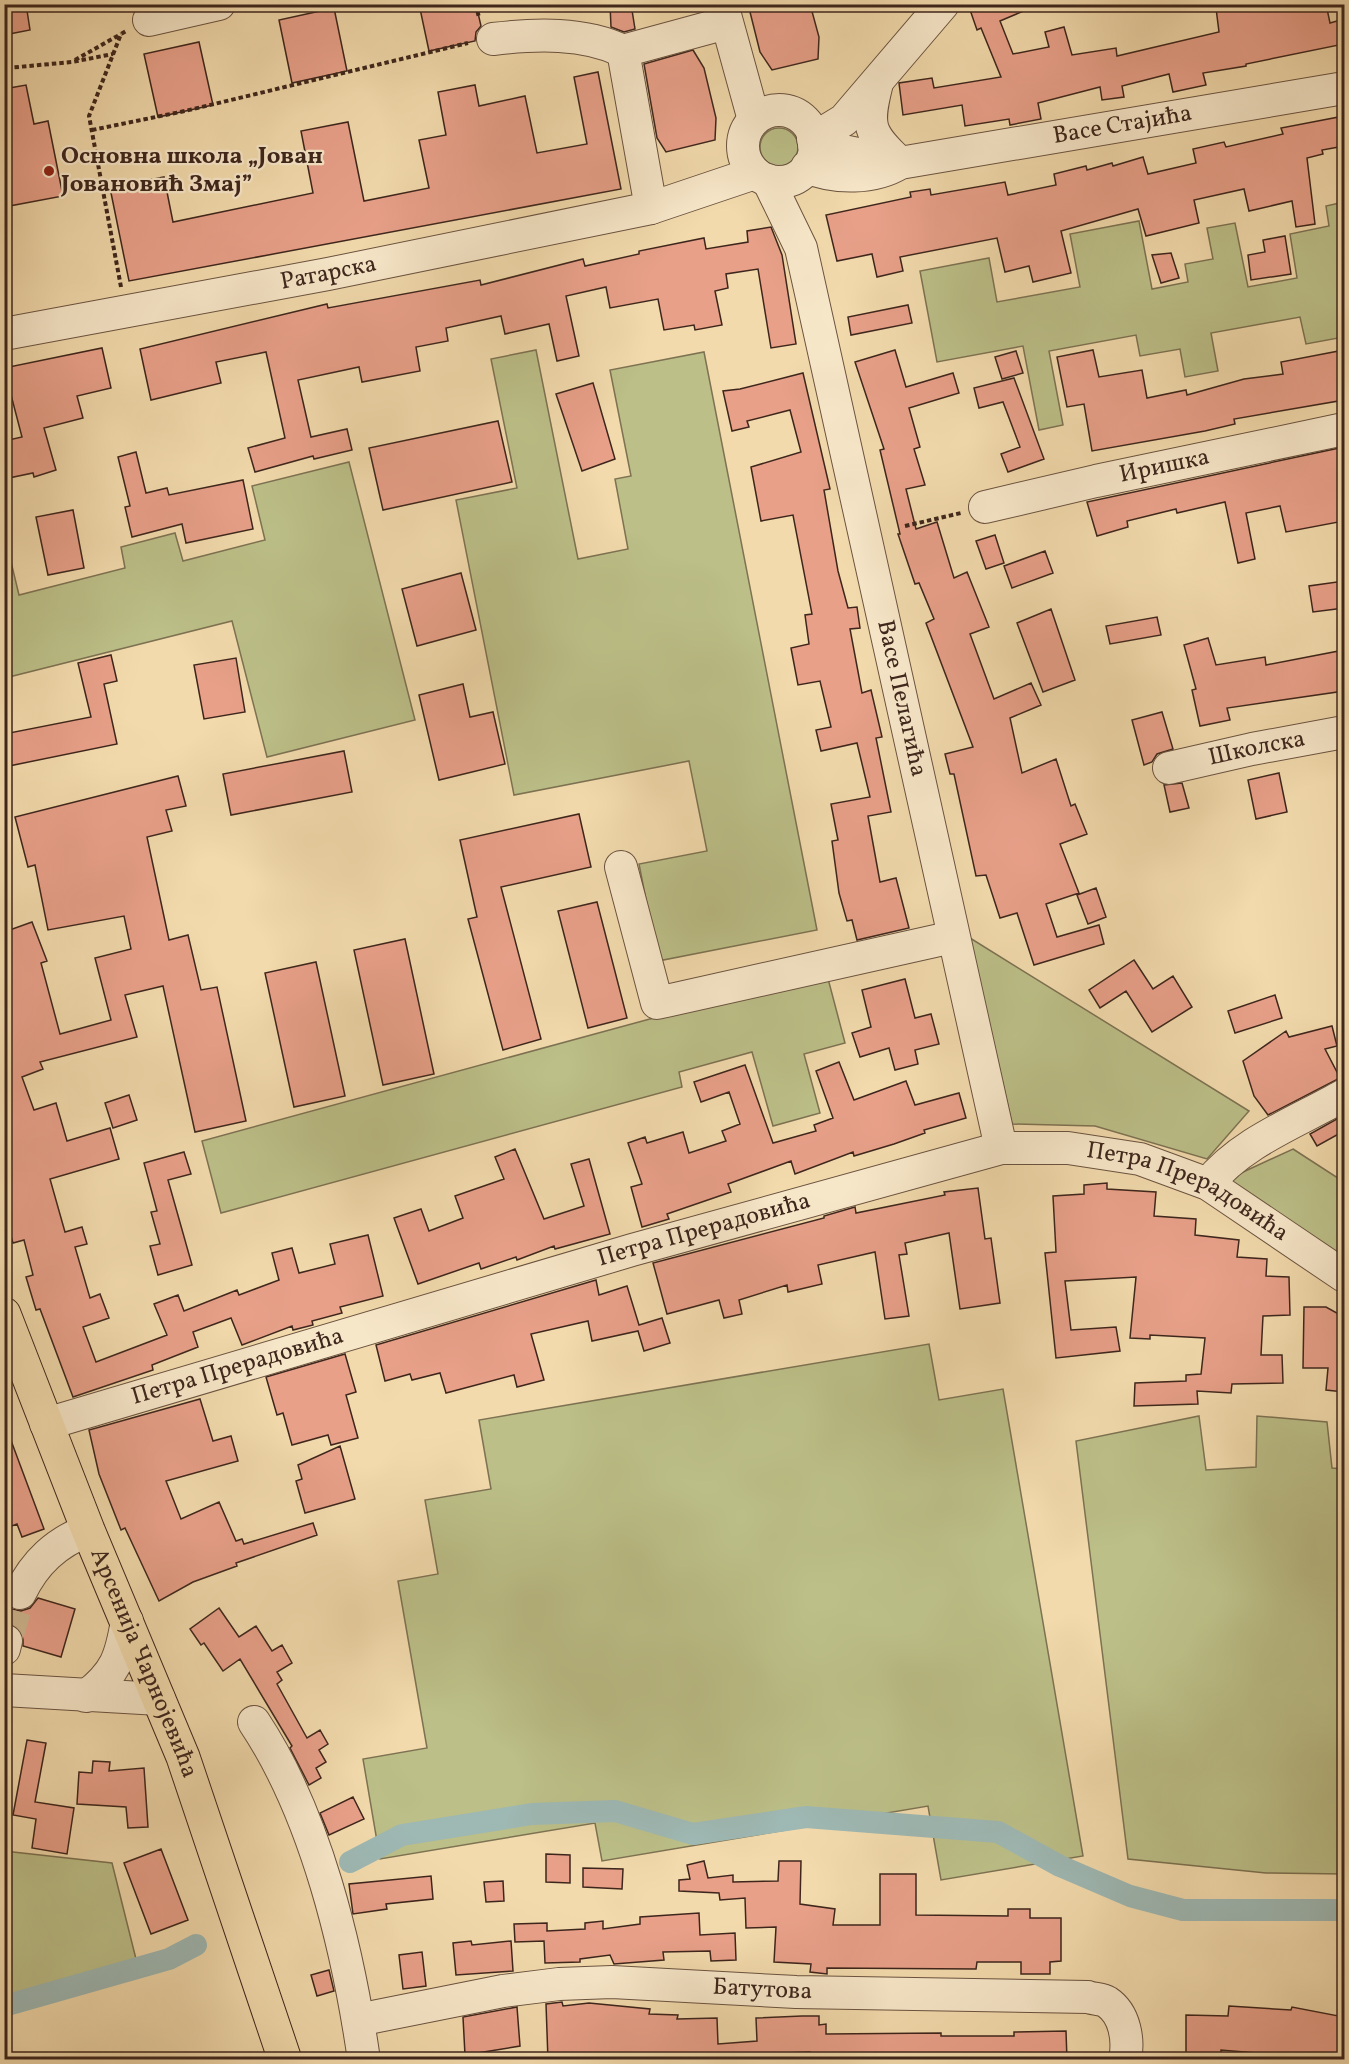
<svg xmlns="http://www.w3.org/2000/svg" width="1349" height="2064" font-family="Vollkorn,serif">
<style>
.green{fill:#bcbf88;stroke:#7d7252;stroke-width:1.5}
.lines{fill:none;stroke-linecap:round;stroke-linejoin:round}
.canal{stroke:#9eb8b3;stroke-width:22}
.building{fill:#e8a089;stroke:#3e261c;stroke-width:1.5}
.minor-tunnel{stroke:#ceb68f;stroke-width:32;stroke-dasharray:32 16;stroke-linecap:butt}
.minor-casing{stroke:#6b5340;stroke-width:34}
.major-casing{stroke:#3e261c;stroke-width:35}
.path{stroke:#3e261c;stroke-width:4;stroke-dasharray:4.5 3;stroke-linecap:butt}
.minor{stroke:#f7e7c9;stroke-width:32}
.major{stroke:#f2daac;stroke-width:33}
.poi-dot{fill:#8f2418;stroke:#f7e7c9;stroke-width:2}
.labels{text-anchor:middle;dominant-baseline:central;stroke-width:4.5;stroke-linejoin:round;paint-order:stroke}
.street-label{font-size:24px;fill:#3e261c;stroke:#f7e7c9}
.poi-label{font-size:24px;font-weight:bold;fill:#3e261c;stroke:#f7e7c9;text-anchor:start}
</style>
<rect width="100%" height="100%" fill="#f2daac"/>
<filter id="stains"><feTurbulence type="fractalNoise" baseFrequency=".00333" numOctaves="4"/><feColorMatrix values="0 0 0 0 .2 0 0 0 0 .09 0 0 0 0 .02 0 0 0 .5 -.17"/></filter>
<radialGradient id="worn" r=".72"><stop offset=".6" stop-color="#630" stop-opacity="0"/><stop offset="1" stop-color="#630" stop-opacity=".3"/></radialGradient>
<path class="green" d="M760 147a19 19 0 1 1 38 0a19 19 0 1 1-38 0Z
M1344,202V337L1306,344L1300,317L1211,333L1218,371L1185,377L1180,349L1140,356L1136,335L1049,351L1063,425L1039,430L1023,346L937,362L920,271L989,258L997,302L1080,287L1070,234L1139,221L1152,289L1188,282L1185,264L1213,259L1207,228L1235,223L1248,287L1297,278L1290,234L1329,226L1326,206Z
M536,350L578,559L628,549L615,479L631,476L610,370L704,352L817,930L658,961L639,864L707,851L689,761L514,795L456,500L517,488L491,359Z
M349,462L415,720L267,757L232,621L5,678V537L19,595L125,568L121,547L175,533L183,561L265,540L252,486Z
M970,938L1249,1111L1207,1159L1095,1126L1012,1124Z
M826,971L845,1043L804,1054L820,1113L773,1126L752,1052L679,1072L682,1087L221,1213L202,1141Z
M1293,1149L1344,1182V1259L1228,1179Z
M929,1344L939,1400L1003,1389L1083,1856L941,1880L928,1806L602,1861L595,1823L380,1859L363,1759L427,1748L398,1581L438,1574L425,1500L491,1489L479,1420Z
M1199,1416L1206,1470L1256,1467L1257,1416L1327,1422L1332,1468L1344,1469V1874L1266,1873L1128,1859L1076,1441Z
M4,1851L112,1863L137,1963L5,1996Z"/>
<g class="lines">
<path class="canal" d="M350,1862L402,1835L532,1814L615,1811L693,1834L806,1817L998,1832L1060,1866L1130,1896L1183,1910H1344
M4,2006L169,1959L196,1945"/>
</g>
<path class="building" d="M4,4H26L30,30L4,35Z
M419,4H476L481,26L476,32L475,41L429,51Z
M610,4H631L635,29L624,32L611,27Z
M748,4H810L819,37L818,59L772,70L760,52Z
M968,4H1040L1000,21L1013,54L1049,47L1045,32L1064,27L1072,55L1116,48L1117,56L1219,32L1216,8L1237,4H1326L1330,23L1344,19V44L1246,64V66L1203,73L1206,85L1173,92L1169,74L1122,86L1124,97L1102,100L1100,87L1038,103L1041,119L1010,125L1009,119L965,126L962,105L903,115L899,83L932,78L934,88L1001,77L981,28L977,30Z
M334,8L347,71L292,83L279,20Z
M199,42L213,105L158,117L144,54Z
M693,50L704,68L716,118L715,140L666,152L657,138L644,64Z
M598,72L621,189L129,281L110,188L164,177L173,222L313,193L301,131L348,122L364,201L429,188L419,140L446,135L438,92L475,85L479,106L525,96L537,153L587,144L574,77Z
M26,85L34,124L48,121L63,196L4,207V89Z
M1344,116V146L1322,150L1323,154L1307,158L1315,224L1296,227L1292,201L1249,211L1244,189L1194,200L1199,223L1146,236L1138,209L1061,231L1071,273L1033,282L1029,266L1005,272L997,238L900,257L903,271L877,277L872,254L837,261L826,215L911,197L910,192L930,189L931,195L1005,182L1008,195L1056,185L1054,174L1086,166L1087,170L1112,163L1113,166L1143,157L1148,174L1196,163L1193,149L1224,142L1226,147L1283,134L1281,128Z
M771,227L782,255L796,344L771,348L758,269L726,274L728,288L715,291L722,325L695,330L694,325L664,330L658,299L610,308L606,287L566,296L579,356L557,361L549,324L505,334L501,316L446,328L448,341L416,347L420,371L362,382L359,367L298,380L311,437L347,429L352,450L314,459L313,456L255,472L248,448L285,438L266,352L216,362L221,383L151,400L140,349L327,304L328,308L480,280L481,285L583,259L585,266L639,254V251L704,238L706,249L748,242L747,231Z
M1285,236L1291,274L1251,280L1248,255L1265,252L1263,240Z
M1171,253L1179,278L1161,283L1152,255Z
M908,305L912,323L851,335L848,317Z
M102,348L111,388L77,396L83,418L44,428L56,470L34,477L33,473L4,479V441L22,437L4,368Z
M895,350L906,387L953,373L959,393L909,408L920,447L914,449L925,485L906,489L916,529L937,522L954,578L967,572L989,627L970,634L994,699L1031,683L1041,705L1010,718L1022,773L1056,759L1071,806L1075,804L1087,834L1060,844L1079,893L1046,904L1057,937L1099,925L1104,944L1034,965L1017,913L1000,918L986,875L976,876L954,774H950L945,754L973,747L926,623L934,619L919,583L915,584L898,534H900L880,450L884,449L855,362Z
M1093,350L1099,377L1142,370L1147,398L1186,390L1187,395L1244,379L1283,374L1281,362L1344,350V400L1234,419L1235,424L1205,431L1092,451L1084,404L1067,407L1057,357Z
M1016,351L1023,373L1002,379L995,357Z
M803,373L830,489L824,490L838,571L848,608L857,607L860,628L850,629L862,693L871,690L882,737L876,738L891,812L868,816L880,882L896,878L909,928L857,940L852,920L847,921L839,893L832,841L838,840L831,804L870,797L857,743L821,751L816,730L831,727L820,681L798,685L791,648L809,644L805,615L812,614L793,515L761,521L751,467L801,452L790,410L747,421L749,427L732,431L723,391L740,389Z
M1014,378L1044,459L1008,472L1001,454L1020,447L1003,402L979,408L974,388Z
M593,383L615,459L582,471L556,394Z
M498,421L512,482L383,510L369,448Z
M1344,447V521L1286,532L1280,506L1246,513L1255,559L1238,563L1225,502L1177,513L1176,509L1127,521L1128,527L1097,536L1087,502Z
M136,452L146,493L167,488L169,495L243,480L253,529L186,543L182,524L132,537L125,507L130,506L118,457Z
M73,510L84,568L48,575L36,517Z
M995,535L1004,563L986,569L976,541Z
M1045,551L1053,573L1012,588L1004,566Z
M461,573L476,630L417,646L402,589Z
M1344,581V608L1313,612L1309,586Z
M1051,609L1075,680L1043,692L1017,623Z
M1157,617L1161,635L1110,644L1106,626Z
M1208,638L1216,665L1265,657L1266,665L1344,650V691L1227,708L1230,720L1200,726L1192,690L1196,689L1184,645Z
M111,655L117,681L104,684L117,744L4,767V734L91,717L78,663Z
M236,658L245,712L204,719L194,665Z
M463,684L470,717L493,712L505,764L439,780L419,695Z
M1162,712L1173,749L1157,754L1152,762L1144,765L1132,720Z
M344,751L352,792L231,815L223,774Z
M1279,773L1287,812L1256,819L1248,780Z
M178,776L186,806L166,810L172,831L147,837L169,940L188,935L201,990L217,987L246,1121L195,1132L163,986L125,995L137,1037L40,1062L43,1069L22,1077L34,1110L56,1103L67,1141L110,1128L119,1159L50,1179L65,1232L82,1227L87,1244L75,1247L90,1298L100,1294L109,1318L83,1327L96,1362L167,1335L154,1304L178,1295L184,1311L237,1290L239,1295L279,1280L272,1253L292,1248L299,1273L335,1264L330,1244L368,1235L383,1296L340,1307L342,1313L312,1321L313,1325L293,1330L292,1326L242,1345L231,1318L193,1332L198,1347L152,1365L153,1370L73,1397L40,1309L36,1310L26,1277L33,1275L24,1240L13,1243L4,1213V932L32,922L47,961L41,963L60,1034L111,1020L95,958L131,949L124,916L48,930L35,865L28,867L15,817Z
M1182,783L1189,808L1170,812L1164,785Z
M579,814L591,867L501,887L541,1039L503,1050L468,919L477,917L460,840Z
M1096,888L1106,917L1088,924L1077,895Z
M597,902L627,1018L588,1028L558,911Z
M405,939L434,1074L383,1085L354,950Z
M1134,960L1153,989L1173,976L1192,1007L1152,1032L1126,991L1100,1008L1089,990Z
M316,962L345,1096L294,1107L265,973Z
M905,979L915,1018L931,1014L939,1044L915,1050L918,1064L895,1070L889,1048L860,1057L852,1033L871,1027L862,990Z
M1275,995L1282,1018L1235,1033L1228,1011Z
M1332,1026L1337,1046L1325,1049L1340,1078L1268,1115L1254,1096L1243,1061L1286,1031L1289,1037Z
M839,1062L854,1100L906,1081L915,1105L959,1093L966,1118L924,1130L925,1133L894,1144L854,1156L853,1152L795,1174L791,1161L728,1184L731,1192L667,1214L669,1219L642,1227L631,1187L642,1184L628,1143L645,1137L647,1143L683,1132L689,1153L726,1141L722,1131L740,1124L729,1092L701,1102L694,1082L745,1065L773,1143L816,1131L814,1125L833,1118L816,1071Z
M129,1095L137,1120L113,1128L105,1103Z
M1344,1115V1131L1317,1146L1310,1134Z
M515,1149L544,1219L584,1206L571,1164L589,1159L610,1234L555,1249L554,1246L517,1260L516,1257L481,1269L479,1263L418,1284L394,1218L421,1209L429,1231L463,1218L455,1196L504,1179L495,1157Z
M184,1152L191,1174L168,1180L192,1265L158,1275L150,1246L160,1244L151,1212L157,1211L144,1163Z
M1107,1183V1189L1156,1192L1154,1216L1196,1219L1195,1235L1239,1240L1237,1257L1267,1259L1266,1276L1289,1277L1290,1315L1263,1316L1261,1355H1282L1283,1383L1232,1384L1231,1393L1197,1391L1198,1404L1134,1406L1135,1383L1186,1381V1375L1201,1374L1205,1338L1150,1335V1339L1130,1338L1136,1277L1065,1281L1071,1330L1116,1327L1120,1351L1056,1358L1045,1253L1056,1252L1053,1196L1084,1194V1185Z
M978,1188L985,1239L991,1238L1000,1303L960,1309L949,1233L905,1243L907,1254L899,1255L909,1316L885,1319L875,1252L818,1265L822,1284L788,1292L787,1285L739,1300L742,1314L724,1318L719,1300L667,1314L653,1263L824,1218V1216L855,1207L856,1213L945,1195L944,1192Z
M596,1280L599,1295L627,1286L639,1325L662,1318L670,1343L644,1351L638,1331L592,1341L588,1321L531,1334L544,1380L517,1387L514,1375L446,1393L440,1373L412,1380L410,1374L385,1381L376,1345Z
M1304,1307H1326L1344,1317V1392L1326,1390L1328,1368H1303Z
M345,1354L356,1392L346,1395L358,1438L331,1445L328,1435L292,1445L283,1413L277,1415L266,1377Z
M200,1399L213,1441L231,1436L238,1461L166,1481L181,1519L219,1502L236,1541L242,1539L244,1544L313,1523L317,1535L236,1563L237,1566L193,1582L159,1601L125,1528L121,1530L99,1474L89,1430Z
M6,1427L44,1529L22,1537L17,1524L4,1529Z
M340,1446L355,1499L305,1513L296,1481L302,1479L298,1465Z
M38,1598L75,1609L61,1657L23,1646V1637L19,1629L4,1624V1602L11,1609L21,1611L30,1608Z
M219,1608L239,1637L256,1626L272,1651L282,1645L292,1663L277,1672L282,1680L277,1684L307,1738L320,1730L328,1744L319,1750L326,1762L316,1768L321,1778L309,1785L290,1748L292,1746L240,1659L223,1671L204,1643L201,1645L190,1629Z
M27,1740L46,1743L35,1802L74,1808L67,1854L32,1848L36,1819L13,1815Z
M93,1761L110,1762L109,1771L144,1768L148,1827L128,1828L126,1807L77,1804L79,1772L92,1773Z
M353,1797L364,1819L329,1835L320,1813Z
M161,1849L188,1920L151,1934L124,1863Z
M546,1854L570,1855V1883L546,1882Z
M704,1861L708,1878L733,1875V1882L778,1881L779,1861H801L800,1904L835,1909L833,1925H880V1874H916V1915L1008,1916V1909H1030V1918H1061V1961L1050,1962V1974H1021V1962H977L976,1969L827,1968V1974L810,1972L811,1964L774,1962L776,1927L746,1928L745,1898L720,1900L719,1893L679,1891V1880L690,1879L687,1865Z
M583,1868L623,1869L622,1889L583,1887Z
M431,1876L433,1899L386,1904L387,1909L353,1914L349,1884Z
M503,1881L504,1901L486,1902L484,1882Z
M699,1913L700,1935L735,1933L736,1960L711,1961L710,1951L663,1952L664,1960L614,1964L610,1955L580,1959V1962L545,1963L544,1941L515,1942L514,1924L547,1923V1931L585,1929V1923L603,1921V1929L640,1924V1917Z
M471,1941L472,1945L511,1941L513,1971L456,1975L453,1943Z
M422,1952L426,1986L403,1989L399,1955Z
M329,1970L334,1991L317,1996L311,1975Z
M562,2002L563,2006L589,2003L650,2009L649,2014L678,2015L677,2019L717,2018L718,2044L757,2041L756,2018L802,2016H819V2025L826,2024V2034L941,2033V2036H1014V2032L1066,2031L1067,2060H832L810,2058V2052L758,2054L759,2060H682V2054L645,2053L644,2060H548L546,2004Z
M1229,2006L1291,2010L1292,2007L1344,2017V2060L1221,2050V2060H1186V2015L1228,2016Z
M517,2007L520,2046L465,2055L463,2017Z"/>
<g class="lines">
<path class="minor-tunnel" d="M6,1641L20,1593"/>
<g class="minor-casing">
<g id="minor">
<path d="M722,4L754,120"/>
<path d="M149,20L219,4"/>
<path d="M493,39C535,34 584,32 623,51"/>
<path d="M877,83C866,126 868,133 900,163"/>
<circle cx="779" cy="146" r="36"/>
<path d="M813,139L844,120L943,4"/>
<path d="M814,145L896,162"/>
<path id="s1" d="M807,167C835,179 874,179 900,163L1344,88"/>
<path id="s2" d="M768,180L801,248L1001,1148"/>
<path d="M651,208L623,51L726,23"/>
<path id="s3" d="M4,334L328,274L651,208L755,173"/>
<path id="s4" d="M985,507L1096,481L1344,429"/>
<path id="s5" d="M1169,768L1252,749L1344,732"/>
<path d="M621,867L657,1003L953,937"/>
<path d="M1208,1184C1241,1142 1299,1121 1344,1095"/>
<path id="s6" d="M46,1424L632,1250L1001,1148H1068L1140,1159L1208,1184L1344,1276"/>
<path d="M20,1593C35,1562 56,1543 88,1530"/>
<path d="M4,1649L6,1641"/>
<path d="M4,1690L159,1699"/>
<path d="M86,1696C116,1673 121,1657 127,1621"/>
<path d="M254,1722C316,1815 348,1949 364,2060"/>
<path id="s7" d="M358,2020L503,1991L559,1984L612,1982L796,1992L1088,1997C1093,1999 1102,1999 1107,2002C1125,2014 1129,2040 1125,2060"/>
</g>
</g>
<g class="major-casing">
<g id="major">
<path id="s8" d="M4,1314L88,1530L183,1757L285,2060"/>
</g>
</g>
<path class="path" d="M476,4L479,18
M75,60L121,34
M7,68L72,62L113,54
M92,130L185,111L468,43
M121,287L89,116L121,34L126,31
M905,526L961,513"/>
<use href="#minor" class="minor"/>
<use href="#major" class="major"/>
</g>
<circle class="poi-dot" cx="49" cy="171" r="6"/>
<g class="labels">
<g class="street-label">
<text stroke="none"><textPath href="#s1" startOffset="322">Васе Стајића</textPath></text>
<text stroke="none"><textPath href="#s3" startOffset="330">Ратарска</textPath></text>
<text stroke="none"><textPath href="#s4" startOffset="184">Иришка</textPath></text>
<text stroke="none"><textPath href="#s2" startOffset="537">Васе Пелагића</textPath></text>
<text stroke="none"><textPath href="#s5" startOffset="90">Школска</textPath></text>
<text stroke="none"><textPath href="#s6" startOffset="1190">Петра Прерадовића</textPath></text>
<text stroke="none"><textPath href="#s6" startOffset="686">Петра Прерадовића</textPath></text>
<text stroke="none"><textPath href="#s6" startOffset="200">Петра Прерадовића</textPath></text>
<text stroke="none"><textPath href="#s8" startOffset="376">Арсенија Чарнојевића</textPath></text>
<text stroke="none"><textPath href="#s7" startOffset="408">Батутова</textPath></text>
</g>
<g class="poi-label">
<text x="61" y="157">Основна школа „Јован<tspan x="61" dy="28">Јовановић Змај”</tspan></text>
</g>
</g>
<rect width="1349" height="2064" fill="none" stroke="#f2daac" stroke-width="24"/>
<rect x="6" y="6" width="1337" height="2052" fill="none" stroke="#3e261c" stroke-width="3"/>
<rect x="12" y="12" width="1325" height="2040" fill="none" stroke="#3e261c" stroke-width="1.5"/>
<rect width="100%" height="100%" filter="url(#stains)"/>
<rect width="100%" height="100%" fill="url(#worn)"/>
</svg>
